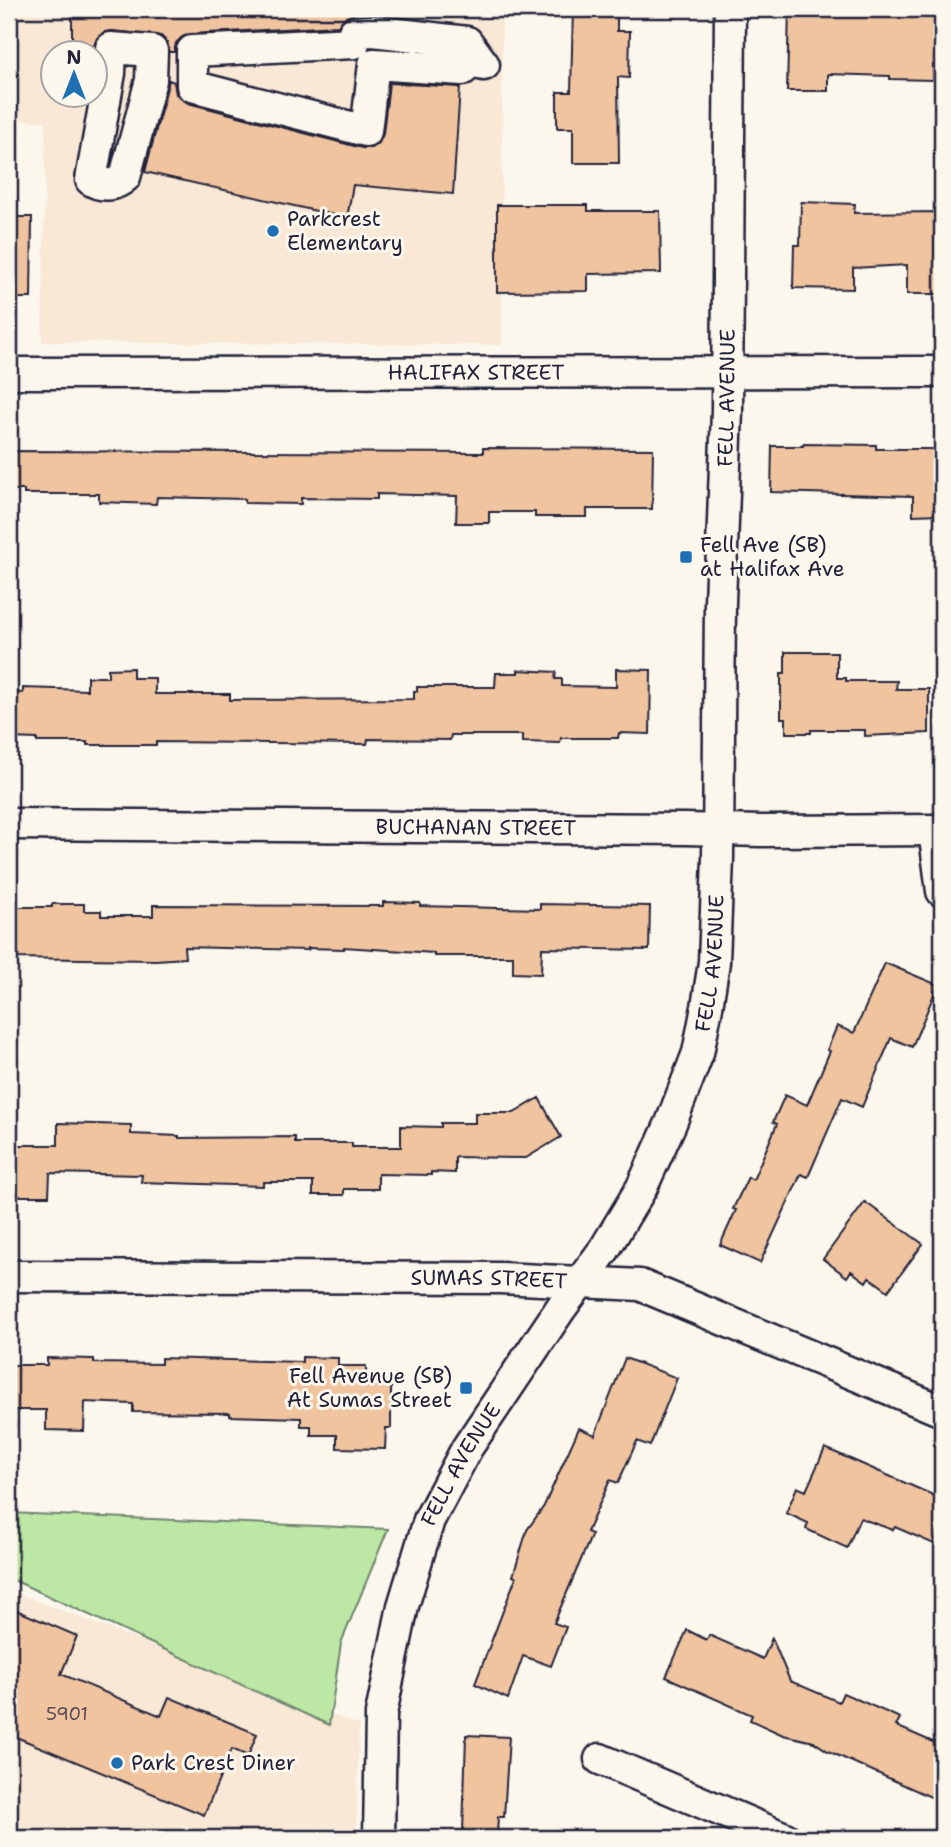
<svg xmlns="http://www.w3.org/2000/svg" width="951" height="1847" font-family="'Shantell Sans',sans-serif">
<style>
.built{fill:#f8e8d5;fill-rule:evenodd}
.green{fill:#bce7a4;stroke:#6f8470;stroke-width:2}
.building{fill:#f1c4a0;stroke:#22223b;stroke-width:2}
.lines{fill:none;stroke-linecap:round;stroke-linejoin:round}
.minor-casing{stroke:#22223b;stroke-width:35}
.minor{stroke:#fbf7ec;stroke-width:30}
.poi-dot{fill:#1f6fb2;stroke:#fbf7ec;stroke-width:2.5}
.labels{text-anchor:middle;dominant-baseline:central;stroke-width:6;stroke-linejoin:round;paint-order:stroke}
.number-label{font-size:18px;fill:#564a54}
.poi-label{font-size:21px;fill:#22223b;stroke:#fbf7ec;text-anchor:start}
.street-label{font-size:21px;fill:#22223b;stroke:#fbf7ec}
</style>
<rect width="100%" height="100%" fill="#fbf7ec"/>
<filter id="ink" filterUnits="userSpaceOnUse"><feTurbulence type="fractalNoise" baseFrequency=".0143" numOctaves="2"/><feDisplacementMap in="SourceGraphic" scale="14" xChannelSelector="R" yChannelSelector="G"/><feConvolveMatrix kernelMatrix="1 2 1 2 8 2 1 2 1" color-interpolation-filters="sRGB"/></filter>
<g filter="url(#ink)">
<path class="built" d="M9,9H502V345L42,342L46,121L9,120ZM52,52H94V94H52Z
M9,1590L359,1725L356,1838H9Z"/>
<path class="green" d="M9,1513L388,1529L341,1643L329,1725L9,1578Z"/>
<path class="building" d="M72,9H354V14L344,18L338,26L190,34L182,37L176,43L174,52H169L167,42L161,36L112,31L104,32L97,38L93,48H72Z
M573,9H617V31H630L629,78L618,77L619,163H573V128H557V92H571Z
M789,9H942L941,66L933,65V80L890,79V76L828,74V91H787Z
M169,80L174,82L176,94L188,103L362,148H371L379,143L383,134L389,83L460,87L453,194L353,185L347,218L145,172Z
M801,202L855,204L854,213L942,212V294H907V265L853,268V289L793,288L794,245H800Z
M497,205H588V211H660L661,273L588,274V291L497,292Z
M9,217H32L31,298H9Z
M803,444L876,445V449H942V514L913,515V496L771,492L772,446H803Z
M483,448L653,449L652,509H587V517H535V512H489V523H456L457,496L377,494V499L301,498V504L245,503V499L157,497L156,504L99,502V494H24V490H9V451L483,453Z
M785,652H837V678H846V681H897L896,689H929V733L865,736V730H811V733H786V718H781V673H785Z
M133,668V678H155V694H230V700L414,699V691H417V687H495L496,673H518V670L556,672L555,679H562V686L616,687V669L651,670L650,734L619,733L618,738H561L560,743L522,742V735H451L450,740L368,739L367,744L156,742V745H87V742H37V739L10,738L11,692L23,693V688L87,690V677H108V669Z
M383,902L420,903V906L540,909V904L650,906L649,950L542,948L541,974L513,973V956H434V953L344,947V949L308,948V950L184,947L185,958L156,960L9,958V907H52V904H84V911H101V916H153V905L383,906Z
M885,963L938,985L912,1047L891,1038L862,1107L842,1098L808,1177L801,1174L760,1263L720,1245L736,1210L733,1209L748,1177L753,1180L777,1124L773,1122L785,1095L807,1105L830,1051L827,1050L837,1026L854,1033Z
M539,1098L561,1137L526,1158L455,1157V1173L431,1172V1175L378,1174V1189H344V1195H313V1182H263V1186L141,1182L142,1175L50,1173L49,1196H13V1192H9V1145H58V1123L131,1125V1134L179,1136V1138L295,1137V1143H352V1147H401V1126L441,1127V1123H475V1113H514Z
M865,1202L923,1244L888,1291L869,1277L866,1282L851,1271L847,1277L823,1259Z
M302,1357L338,1358V1366H366V1386H391V1428H386L385,1449L337,1448V1435H311V1426H301V1418L230,1416V1413L133,1412V1404L85,1402L84,1431L46,1430V1410H9V1365H47V1358L94,1359V1363L161,1364V1358L302,1362Z
M625,1358L677,1378L650,1446L637,1441L618,1483L610,1480L587,1532L592,1534L554,1623L566,1627L551,1666L523,1656L508,1699L475,1684L516,1577L513,1576L527,1530L544,1506L579,1428L595,1435Z
M825,1448L942,1499V1525L934,1544L895,1527L893,1530L860,1518L847,1548L806,1529L808,1523L786,1513L797,1487L806,1491Z
M9,1607L77,1636L61,1674L161,1716L169,1697L257,1734L248,1756L232,1749L204,1815L9,1734Z
M687,1630L707,1640L709,1635L763,1659L772,1638L790,1681L839,1702L843,1693L900,1718L896,1726L942,1746V1802L828,1751L814,1742L783,1735L750,1720L752,1715L666,1677Z
M466,1735L509,1737L504,1817H498L497,1834L463,1832Z"/>
<g class="lines">
<g class="minor-casing">
<g id="minor">
<path d="M373,31L467,42L484,65L472,62L462,70L374,64L366,131L192,86V51L354,43V32Z"/>
<path d="M111,48L152,51L151,80L125,177C116,186 101,187 91,180L110,73Z"/>
<path id="s1" d="M9,373L942,372"/>
<path id="s2" d="M9,824L686,829L761,831L942,830"/>
<path d="M934,830L942,891"/>
<path id="s3" d="M9,1276L501,1278L640,1285L942,1411"/>
<path d="M600,1759L785,1838"/>
<path id="s4" d="M379,1838L381,1714L403,1606L429,1520L467,1448L561,1308L604,1250L642,1187L671,1123L698,1053L707,1007L714,962L718,858L720,603L727,410L730,9"/>
</g>
</g>
<use href="#minor" class="minor"/>
</g>
</g>
<g class="poi-dot">
<circle cx="273" cy="231" r="7"/>
<rect x="679" y="550" width="14" height="14" rx="3.5"/>
<rect x="459" y="1381" width="14" height="14" rx="3.5"/>
<circle cx="117" cy="1763" r="7"/>
</g>
<g class="labels">
<g class="number-label">
<text x="67" y="1714">5901</text>
</g>
<g class="poi-label">
<text x="287" y="219">Parkcrest<tspan x="287" dy="24">Elementary</tspan></text>
<text x="700" y="545">Fell Ave (SB)<tspan x="700" dy="24">at Halifax Ave</tspan></text>
<text x="452" y="1376" text-anchor="end">Fell Avenue (SB)<tspan x="452" dy="24">At Sumas Street</tspan></text>
<text x="131" y="1763">Park Crest Diner</text>
</g>
<g class="street-label">
<text stroke="none"><textPath href="#s1" startOffset="467">HALIFAX STREET</textPath></text>
<text stroke="none"><textPath href="#s4" startOffset="1522">FELL AVENUE</textPath></text>
<text stroke="none"><textPath href="#s2" startOffset="467">BUCHANAN STREET</textPath></text>
<text stroke="none"><textPath href="#s4" startOffset="956">FELL AVENUE</textPath></text>
<text stroke="none"><textPath href="#s3" startOffset="480">SUMAS STREET</textPath></text>
<text stroke="none"><textPath href="#s4" startOffset="388">FELL AVENUE</textPath></text>
</g>
</g>
<rect width="951" height="1847" fill="none" stroke="#fbf7ec" stroke-width="35"/>
<rect x="18" y="18" width="916" height="1812" fill="none" stroke="#22223b" stroke-width="2.5" filter="url(#ink)"/>
<g transform="translate(74 74)"><circle r="33" fill="#fbf7ec" stroke="#a4a2a5" stroke-width="2"/>
<path d="M0-5L12 26L0 18L-12 26Z" fill="#1f6fb2"/>
<text y="-10" font-size="19" font-weight="bold" text-anchor="middle" fill="#22223b">N</text>
</g>
</svg>
